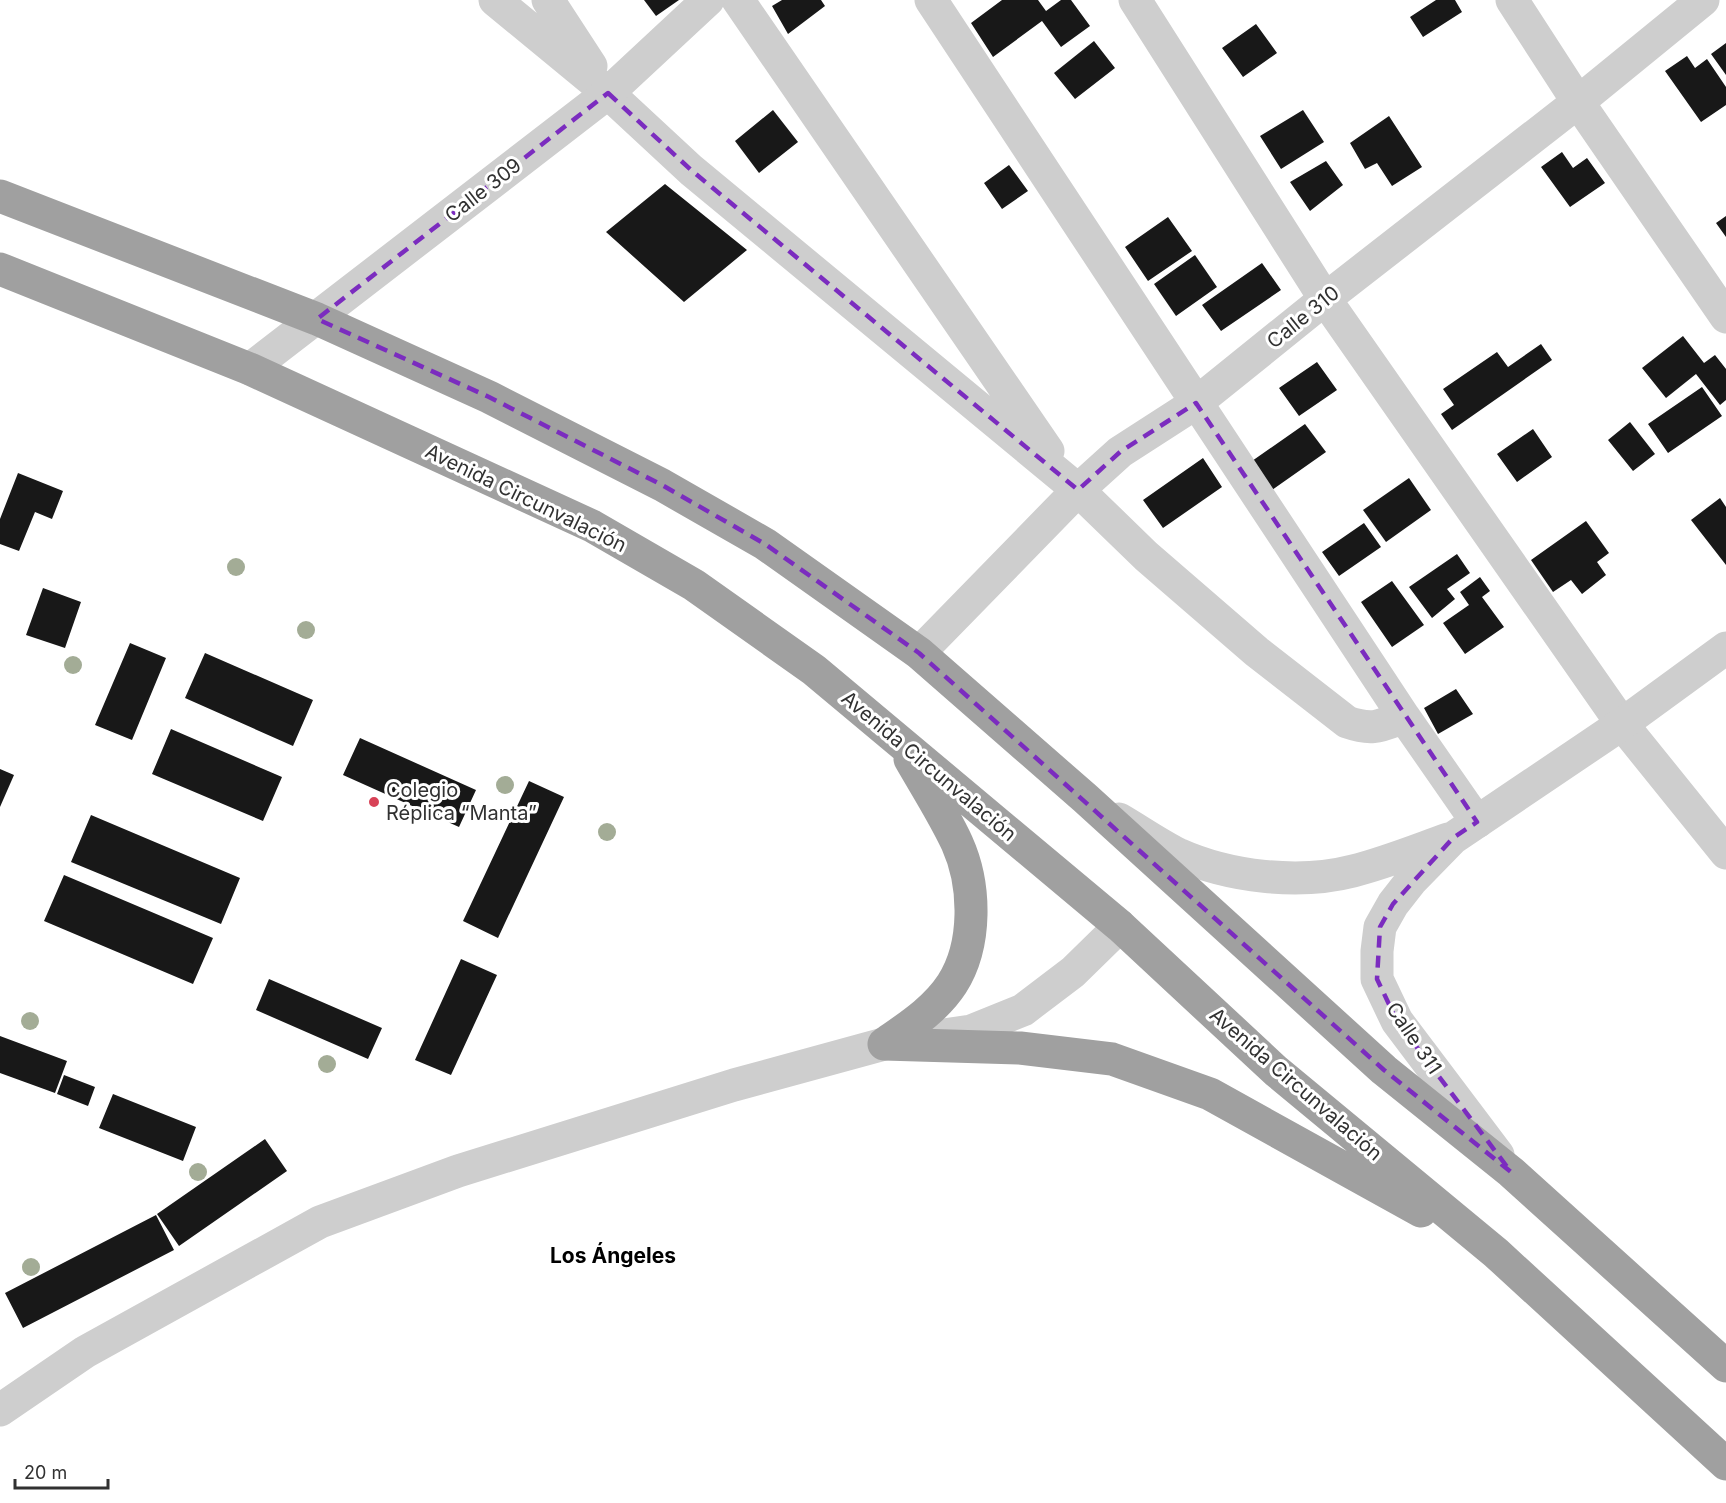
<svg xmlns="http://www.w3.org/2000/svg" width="1726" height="1503" font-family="Inter,sans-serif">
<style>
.building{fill:#181818}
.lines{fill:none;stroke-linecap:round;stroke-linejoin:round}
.minor{stroke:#cecece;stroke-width:33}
.tertiary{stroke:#cecece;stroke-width:33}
.trunk{stroke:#a0a0a0;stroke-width:33}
.tree{fill:#a3ac96}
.marked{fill:none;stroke:#7b2cbf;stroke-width:4.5;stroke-dasharray:12 8;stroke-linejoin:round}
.poi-dot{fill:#d84257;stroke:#fff;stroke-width:2}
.labels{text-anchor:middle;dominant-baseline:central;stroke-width:6;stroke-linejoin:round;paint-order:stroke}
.street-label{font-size:20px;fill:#313131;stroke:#fff}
.poi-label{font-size:20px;fill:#313131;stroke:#fff;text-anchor:start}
.neighbourhood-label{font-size:21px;font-weight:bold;fill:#000;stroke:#fff}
</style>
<rect width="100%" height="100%" fill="#fff"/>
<path class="building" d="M644,0H679L656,16Z
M782,0H821L825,6L788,34L772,6Z
M1002,0H1038L1046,11L1061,0H1071L1090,26L1061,47L1042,21L993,57L971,23Z
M1436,0H1455L1462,12L1423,37L1410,17Z
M1256,24L1277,53L1243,77L1222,48Z
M1094,41L1115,68L1075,99L1054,73Z
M1726,43V75L1711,54Z
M1687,56L1695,68L1707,59L1726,87V105L1701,122L1665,71Z
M773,110L798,142L759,173L735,141Z
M1303,110L1324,142L1281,169L1260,136Z
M1389,116L1422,167L1392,186L1377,163L1365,169L1350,143Z
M1562,152L1573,168L1587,158L1605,183L1570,207L1541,167Z
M1326,161L1343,185L1310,211L1290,182Z
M1009,165L1028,191L1002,209L984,183Z
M665,184L747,250L684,302L606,232Z
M1726,216V237L1716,223Z
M1168,217L1192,251L1148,281L1125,247Z
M1195,255L1217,287L1176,316L1154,284Z
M1262,263L1281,290L1221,331L1202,305Z
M1683,336L1704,363L1715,355L1726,369V400L1720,405L1696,374L1666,398L1642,368Z
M1541,344L1552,360L1452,430L1441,414L1454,405L1443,389L1497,352L1508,367Z
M1317,362L1337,390L1299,416L1279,388Z
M1702,387L1722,416L1668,453L1648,424Z
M1630,422L1655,454L1633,471L1608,440Z
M1305,424L1326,452L1272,490L1252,461Z
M1533,429L1552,457L1517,482L1497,454Z
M1203,458L1222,487L1163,528L1143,500Z
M18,473L63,491L52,519L35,512L19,551L0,544V519Z
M1409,478L1431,510L1386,542L1363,510Z
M1720,498L1726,507V565L1691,520Z
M1586,521L1609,553L1597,562L1606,575L1582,594L1571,580L1553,592L1531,560Z
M1364,523L1381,547L1339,576L1322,552Z
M1457,554L1470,573L1447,589L1455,599L1432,618L1409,587Z
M1480,577L1490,591L1482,597L1504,627L1465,654L1443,623L1469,605L1460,592Z
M1392,581L1424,625L1392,647L1361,602Z
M43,588L81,602L65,648L26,635Z
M130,643L166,658L132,740L95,725Z
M205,653L313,700L293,746L185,698Z
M1456,689L1473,714L1438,734L1424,708Z
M171,729L282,777L263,821L152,774Z
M360,738L476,790L459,827L343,775Z
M0,769L14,775L0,807Z
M529,781L564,797L498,938L463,921Z
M91,815L240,878L221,924L71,862Z
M64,875L213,938L193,984L44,921Z
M461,959L497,975L451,1075L415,1060Z
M269,979L382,1028L368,1059L256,1010Z
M0,1036L67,1061L55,1093L0,1073Z
M64,1075L95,1087L88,1106L57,1094Z
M113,1094L196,1127L183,1161L99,1128Z
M265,1139L287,1171L179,1246L157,1214Z
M156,1215L174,1250L23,1328L5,1293Z"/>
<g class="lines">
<path class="minor" d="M495,0L608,93L691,170L1078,490L1146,556L1257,652L1347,722C1373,731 1380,726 1404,717
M548,0L591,66
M738,0L1048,451
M931,0L1404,717L1477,822
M1135,0L1325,299L1622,724L1726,853
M1512,0L1578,102L1726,317
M919,653L1078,490L1120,452L1196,403L1325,299L1578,102L1703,0"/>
<path class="tertiary" d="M250,369L608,93L708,0
M1119,819C1138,830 1158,844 1178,854C1229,877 1299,885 1353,871C1385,863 1417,850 1448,839
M1498,1155L1397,1021L1377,979V951L1380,927L1393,904L1411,881L1453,838L1622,724L1726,648
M0,1410L85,1352L320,1222L458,1171L734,1085L884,1044L971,1031L1023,1010L1073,972L1120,926"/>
<path class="trunk" d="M0,196L317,319L489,397L662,485L765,544L919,653L1085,798L1384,1070L1511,1172L1726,1366
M0,269L250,369L592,526L694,585L814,670L1120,926L1276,1071L1496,1253L1726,1464
M884,1044L1020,1048L1112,1059L1210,1094L1421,1211
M884,1044C908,1027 935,1010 952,984C977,945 976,885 957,843C944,815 926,787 910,759"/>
</g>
<g class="tree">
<circle cx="236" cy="567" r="9"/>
<circle cx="306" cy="630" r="9"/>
<circle cx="73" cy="665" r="9"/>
<circle cx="505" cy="785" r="9"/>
<circle cx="607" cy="832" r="9"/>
<circle cx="30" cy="1021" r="9"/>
<circle cx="327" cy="1064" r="9"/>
<circle cx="198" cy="1172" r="9"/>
<circle cx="31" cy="1267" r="9"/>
</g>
<path class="marked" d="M608,93L691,170L1078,490L1120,452L1196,403L1477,822L1453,838L1393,904L1380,927L1377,979L1397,1021L1511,1172L1384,1070L919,653L765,544L662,485L489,397L317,319Z"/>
<circle class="poi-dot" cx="374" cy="802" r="6"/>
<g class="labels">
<g class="street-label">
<text transform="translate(483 190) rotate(-38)">Calle 309</text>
<text transform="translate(1303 317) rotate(-39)">Calle 310</text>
<text transform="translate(526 498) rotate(26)">Avenida Circunvalación</text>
<text transform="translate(929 766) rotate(40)">Avenida Circunvalación</text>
<text transform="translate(1414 1038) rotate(56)">Calle 311</text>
<text transform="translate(1296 1084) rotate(41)">Avenida Circunvalación</text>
</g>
<g class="poi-label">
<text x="386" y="790">Colegio<tspan x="386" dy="23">Réplica “Manta”</tspan></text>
</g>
<g class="neighbourhood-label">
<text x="613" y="1255">Los Ángeles</text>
</g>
</g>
<path d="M15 1479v9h93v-9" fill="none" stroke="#313131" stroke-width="3"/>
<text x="24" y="1479" font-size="18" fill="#313131" stroke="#ffffff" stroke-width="4.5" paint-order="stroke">20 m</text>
</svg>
